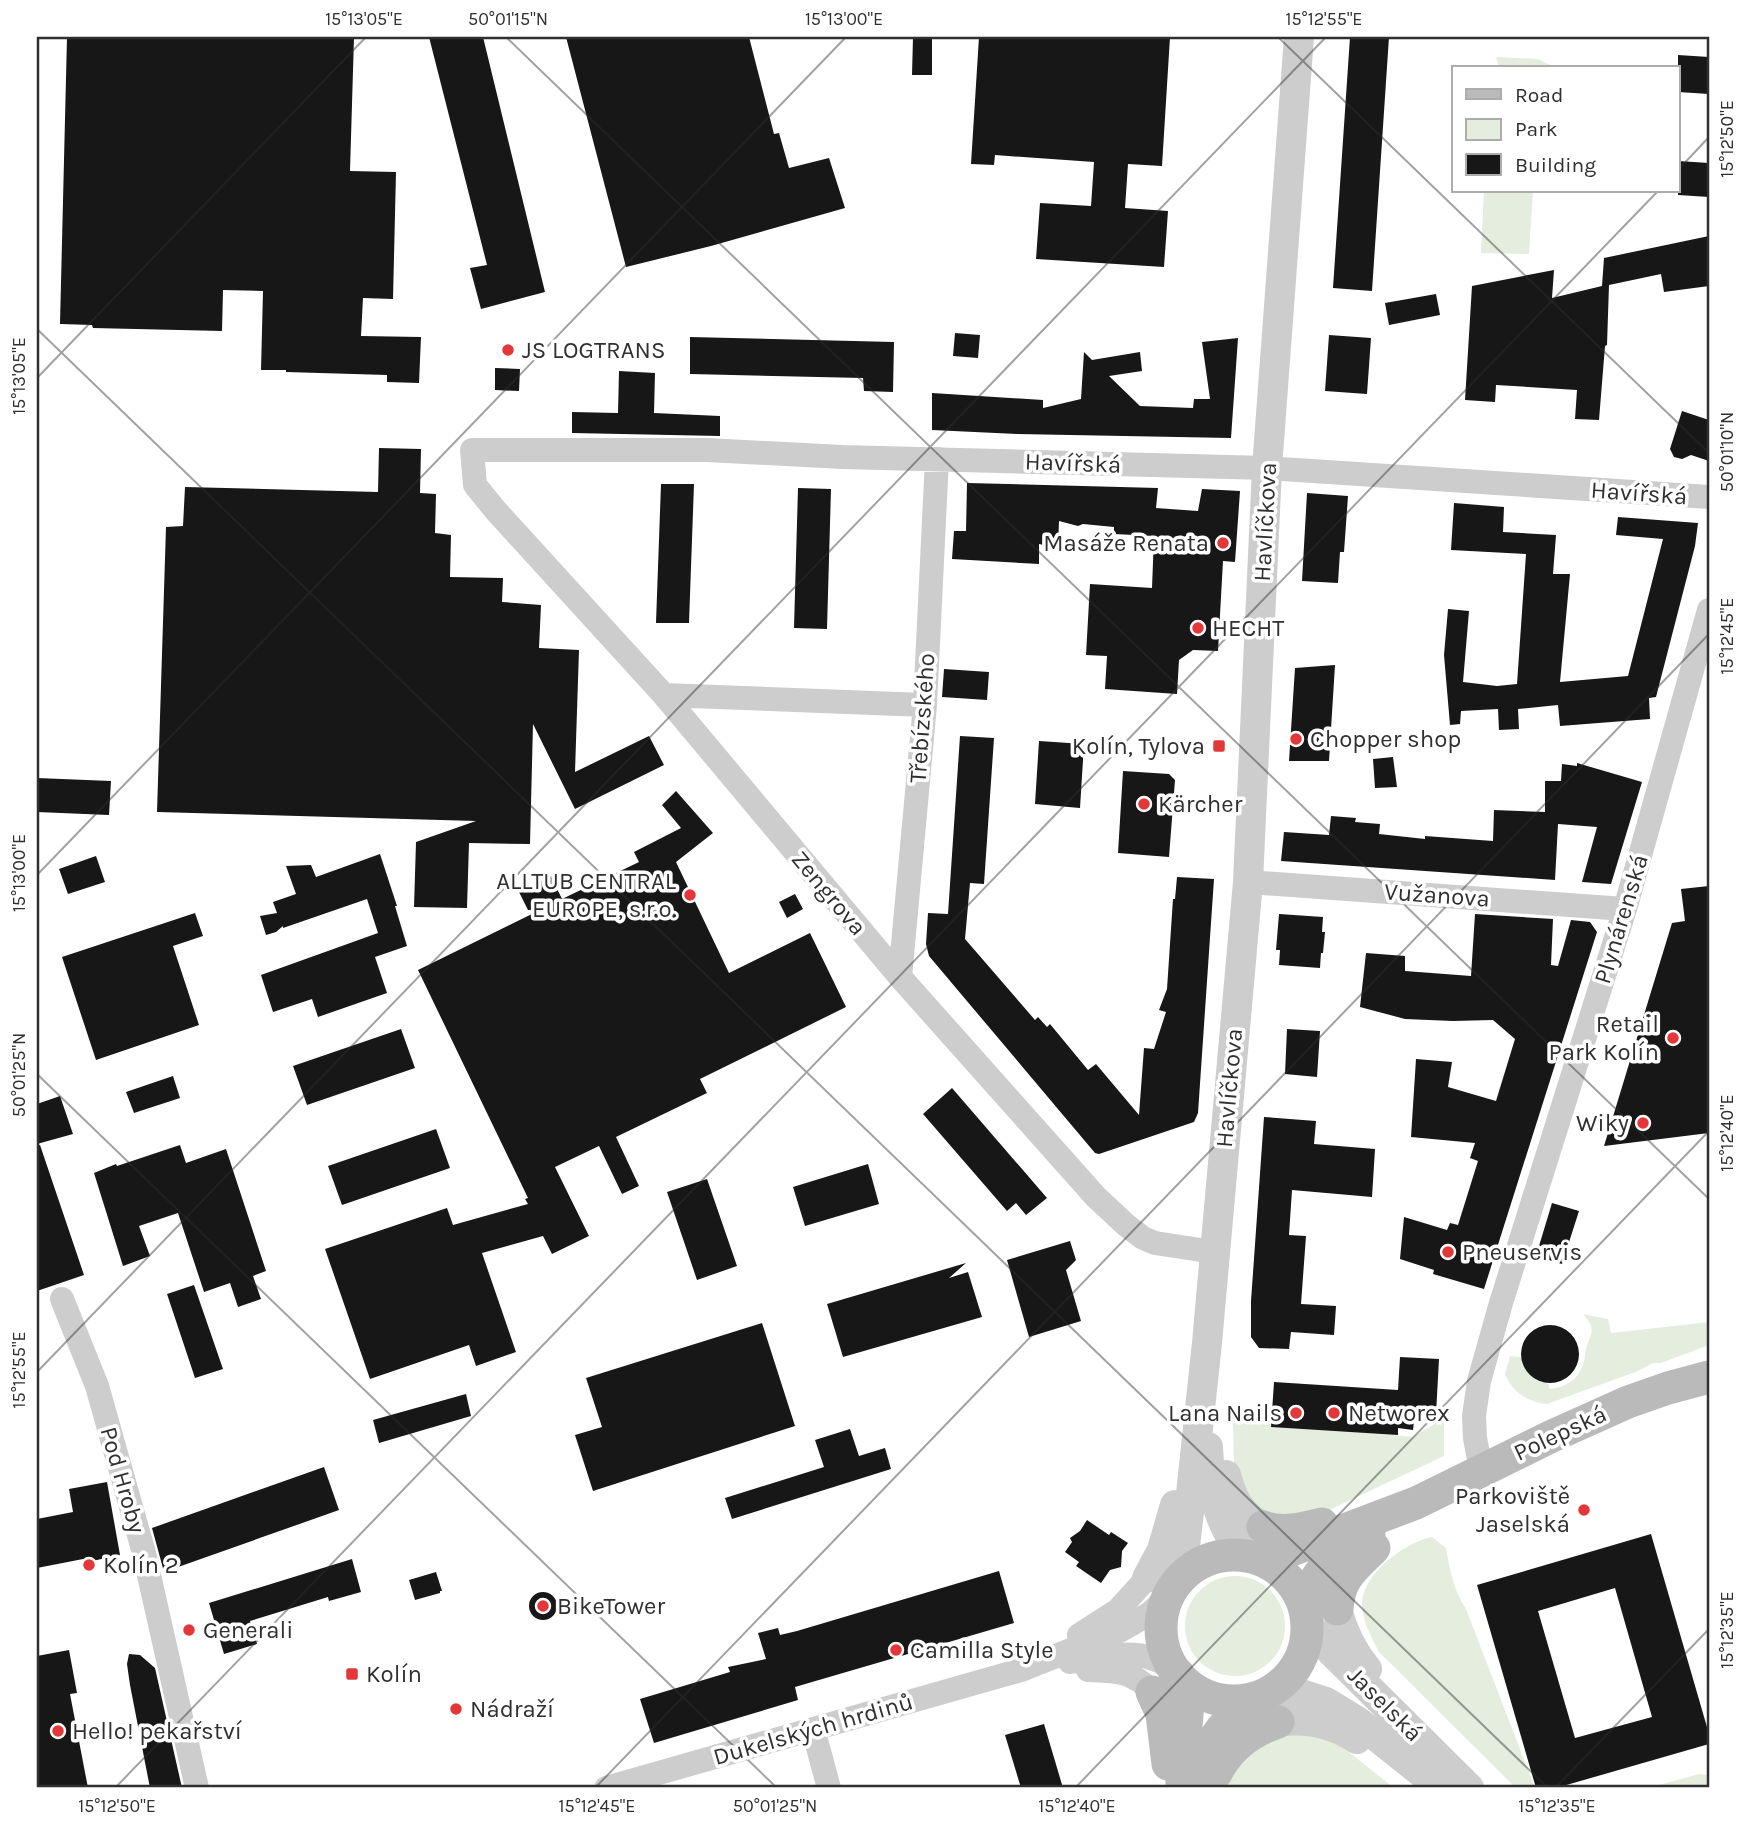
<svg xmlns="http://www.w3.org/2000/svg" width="1746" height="1825" font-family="Karla,sans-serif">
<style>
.green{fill:#e5edde}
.building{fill:#171717;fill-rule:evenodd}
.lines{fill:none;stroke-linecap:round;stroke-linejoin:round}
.minor{stroke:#cdcdcd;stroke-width:24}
.tertiary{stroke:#cdcdcd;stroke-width:30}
.secondary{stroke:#bababa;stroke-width:33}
.ticks{fill:none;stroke:#303030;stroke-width:2;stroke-opacity:0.45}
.poi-dot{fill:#e33739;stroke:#fff;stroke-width:2.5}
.labels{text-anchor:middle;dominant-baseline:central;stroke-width:7;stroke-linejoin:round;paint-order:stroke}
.poi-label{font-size:24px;fill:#303030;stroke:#fff;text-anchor:start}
.street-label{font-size:24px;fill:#303030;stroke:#fff}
.neatline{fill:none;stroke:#303030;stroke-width:2.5}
.ticks-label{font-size:18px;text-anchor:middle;fill:#303030}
</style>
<rect width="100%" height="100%" fill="#fff"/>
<path class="green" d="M1496,57L1538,59L1550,65L1551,68H1499Z
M1484,191H1533L1529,254L1481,253Z
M1583,1314L1608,1319L1611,1333L1709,1322V1345L1661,1363H1653L1638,1371L1547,1404C1529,1403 1512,1392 1505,1374L1510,1356L1521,1357C1525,1373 1533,1381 1549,1384V1389C1564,1388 1578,1380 1583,1365C1585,1360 1585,1354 1586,1349C1591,1331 1597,1331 1583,1314Z
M1444,1418V1456L1310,1519L1274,1518L1256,1505L1241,1491L1234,1466L1233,1420L1413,1437Z
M1432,1537L1446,1548C1450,1570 1453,1589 1466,1609L1535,1788H1516L1379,1652C1372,1638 1363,1622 1362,1606C1361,1575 1405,1542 1432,1537Z
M1185 1626a50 50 0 1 1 100 0a50 50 0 1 1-100 0Z
M1275,1730L1330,1737L1394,1788H1219L1243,1747Z
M1699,1774L1709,1775V1788H1648Z"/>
<path class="building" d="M67,37H354L350,171L396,172L393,299L363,298L361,336L421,337L419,383L387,382V375L286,372V370H261L263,291L223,290L222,331L93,328L92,325L60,324Z
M429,37H483L545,292L481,309L470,268L487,265Z
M566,37H749L774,134L779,133L789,168L829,158L845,208L711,246L626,267Z
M913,37H932V75H912Z
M979,37H1170L1162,166L1128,164L1125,208L1168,211L1164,267L1036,259L1040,203L1091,206L1094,162L995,155L994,165L971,164Z
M1350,37H1389L1372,291L1333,288Z
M1678,55L1709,57V94L1678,92Z
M1678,161L1709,163V197L1678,195Z
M1709,236V286L1664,292L1661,274L1609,285L1607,345L1605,346L1599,420L1575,419L1577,390L1496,385L1495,402L1465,400L1472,286L1554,270L1552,298L1602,286L1604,258Z
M1436,294L1440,315L1389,325L1385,303Z
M955,333L980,335L978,358L953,356Z
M1329,335L1371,338L1367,394L1325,391Z
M690,337L894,342L893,392L864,391L863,378L690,374Z
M1238,338L1231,438L1017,434L932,430V393L1043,400V408L1081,399L1084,352L1092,360L1140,352L1142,371L1109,376L1140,406L1193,408L1194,399H1210L1202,342Z
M495,368L520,369L519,391L495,390Z
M619,371L655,373L654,413L720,416V436L572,433V412L618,413Z
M1682,411L1709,420V461L1691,455L1682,459L1674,457L1670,449Z
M379,448L421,449L420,493L436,494L435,533L451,535L450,577L503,578L502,602L541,605L539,648L579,650L575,772L649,736L664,765L575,809L533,724L530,844L469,843L467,908L414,907L416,842L476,821L157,812L166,527L183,526L185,487L378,492Z
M967,483L1158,488L1156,508L1198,511L1202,489L1240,491L1235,562L1223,561L1218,651L1193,650L1179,660L1177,694L1105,689L1107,656L1086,655L1090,584L1152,588L1154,536L1114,534V527L1083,524L1078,526L1059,521L1058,548L1039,544V564L952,559L954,531H966Z
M661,484H694L689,623H656Z
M798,488L831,489L827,629L794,628Z
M1307,493L1348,496L1344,552H1340L1338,583L1302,581Z
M1454,503L1504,507L1503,532L1556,535L1553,574H1570L1560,682L1628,676L1663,539L1616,535L1618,517L1698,523L1695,546L1656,697L1649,698L1650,719L1560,726L1558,705L1518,709L1519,729L1499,730L1498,709L1461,711L1460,724L1450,725L1444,655L1448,609L1469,611L1463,682L1497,686L1517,684L1526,554L1451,550Z
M1335,665L1329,761H1289L1295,668Z
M944,669L989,672L987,700L942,697Z
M960,736L994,738L984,884L970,883L965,939L1035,1020L1038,1017L1047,1027L1050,1024L1088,1070L1096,1064L1139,1115L1144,1048L1154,1049L1166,1012L1159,1010L1167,989L1173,899H1175L1177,877L1214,879L1198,1113L1194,1122L1099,1154L1095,1153L929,956L926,944L928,913L948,914Z
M1039,741L1084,744L1080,808L1035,804Z
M1393,757L1397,787L1375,788L1373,759Z
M1577,763L1642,782L1611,884L1582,882L1597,827L1558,824L1555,880L1281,861L1284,832L1329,835L1331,816L1356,818L1355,822L1380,824L1379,834L1425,839V836L1493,841L1494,810L1545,812V781H1561L1562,764L1577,766Z
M1123,771L1169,774L1175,780L1169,857L1118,853Z
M37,778L111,781L109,815L37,812Z
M676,791L713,833L676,862L729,973L810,933L846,1007L700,1079L707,1093L616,1137L639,1186L622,1194L599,1146L555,1167L589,1236L552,1254L543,1236L482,1253L516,1352L476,1366L469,1345L370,1379L325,1249L447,1208L453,1225L528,1204L525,1199L528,1198L418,970L540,910H528L519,892L551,876L562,899L639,862L634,852L681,828L662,805Z
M380,854L397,906H395L407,946L375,957L387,993L318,1017L312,999L273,1012L261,975L378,933L367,899L283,928V926L276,932L266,935L260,916L277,913L273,902L296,894L286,866L311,865L316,877Z
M96,856L105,882L68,894L59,869Z
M1709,886V1133L1604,1146L1672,923L1685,921L1681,889Z
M795,894L803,909L787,918L779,902Z
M195,913L203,936L173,946L199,1025L96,1060L62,957Z
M1279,914L1323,917L1322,932H1325L1323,953H1321L1320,968L1279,965L1280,950H1276Z
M1475,914L1553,919L1551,965L1558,966L1571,920L1590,922L1597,932L1484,1289L1433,1274L1434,1270L1400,1259L1404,1217L1447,1230L1450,1223L1458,1225L1478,1161L1470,1158L1475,1143L1411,1137L1416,1059L1452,1062L1448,1087L1496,1101L1515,1039L1493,1020L1453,1021L1405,1019L1360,1007L1366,953L1405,956V971L1471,976Z
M401,1029L415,1068L307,1105L293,1066Z
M1287,1029L1320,1031L1317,1077L1285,1074Z
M173,1076L180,1098L134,1113L126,1092Z
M952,1088L1047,1198L1026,1215L1016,1203L1007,1211L923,1114Z
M60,1096L73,1134L37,1144V1104Z
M1264,1117L1316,1121L1314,1144L1375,1149L1372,1197L1292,1190L1289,1235L1306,1236L1301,1304L1336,1306L1334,1335L1291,1332L1289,1349L1259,1348L1251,1337V1301Z
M436,1129L450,1168L342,1205L328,1166Z
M40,1145L84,1275L37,1291V1146Z
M180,1145L186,1163L226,1149L266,1271L253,1276L261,1299L238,1307L230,1283L204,1292L178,1213L139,1226L150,1256L123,1266L94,1173L116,1164L117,1166Z
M868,1164L879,1204L805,1226L793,1187Z
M707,1179L737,1266L697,1280L667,1192Z
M1552,1203L1579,1211L1562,1264L1536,1256Z
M1070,1241L1076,1260L1066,1270L1081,1321L1029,1337L1007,1260Z
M966,1263L949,1278L968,1272L982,1317L843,1357L827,1304Z
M194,1285L223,1369L195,1378L167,1294Z
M762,1323L795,1426L593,1491L575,1435L602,1427L586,1378Z
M1521 1354a29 29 0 1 1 58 0a29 29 0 1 1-58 0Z
M1400,1357L1439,1359L1436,1414L1415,1412L1413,1430L1398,1428V1435L1271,1427L1274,1382L1398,1390Z
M466,1394L471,1416L379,1443L373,1420Z
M850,1429L859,1456L885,1448L891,1469L732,1519L725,1498L824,1467L815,1440Z
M324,1467L339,1510L164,1572L152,1528Z
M107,1482L120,1555L83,1563V1559L37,1568V1519L73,1512L69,1489Z
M1087,1520L1109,1535L1111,1532L1128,1543L1122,1551L1121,1567L1110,1570L1101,1583L1076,1566L1079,1562L1065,1552L1072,1542L1070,1538L1080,1531Z
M1651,1534L1709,1734V1744L1556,1788H1536L1477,1585ZM1615,1588L1652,1717L1575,1738L1538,1611Z
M352,1559L361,1592L329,1601L328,1597L250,1621L257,1644L224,1654L209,1603Z
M999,1571L1014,1623L795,1687L798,1700L654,1743L640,1699L730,1672L728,1667L766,1659L758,1633L778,1628L780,1635L797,1631Z
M436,1572L442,1591H440V1593L415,1600L409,1580Z
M529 1606a14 14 0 1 1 28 0a14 14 0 1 1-28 0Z
M69,1650L77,1693L70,1694L88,1788H37V1656Z
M129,1654L140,1655L155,1668L182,1788H150L130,1685L127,1664Z
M1044,1724L1063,1788H1021L1005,1735Z"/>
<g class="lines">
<path class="minor" d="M664,695L925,705
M1248,882L1625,909
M900,977L925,705L937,459
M1214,1252L1155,1243L1143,1238L1126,1225L1096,1197L900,977L664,695L497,512L475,485L472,450H707L842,457L1267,468L1709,497
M62,1299L97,1386L144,1553L197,1788
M1481,1470L1475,1438L1474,1416L1479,1381L1501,1303L1625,909L1709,610
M1079,1635L1118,1610L1147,1578
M1070,1662C1110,1656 1145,1644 1178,1674
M1088,1670C1116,1671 1132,1670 1152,1692
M813,1729L829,1788
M606,1788L1021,1670L1121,1630L1149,1614L1168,1597"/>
<path class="tertiary" d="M1208,1447C1209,1481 1219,1538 1251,1557
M1226,1475C1232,1499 1241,1515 1263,1527
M1147,1578L1162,1550L1175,1505
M1168,1597L1181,1566L1184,1555L1190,1503L1207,1343L1248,882L1267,468L1299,37
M1337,1609C1343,1632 1352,1651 1367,1669
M1306,1616L1312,1630L1331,1651L1469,1788
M1258,1697L1285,1691L1295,1692L1326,1702L1357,1721L1441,1788
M1278,1722C1307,1717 1332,1723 1357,1739"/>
<path class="secondary" d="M1263,1527C1282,1534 1302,1529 1322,1524
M1161 1628a73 73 0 1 1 146 0a73 73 0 1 1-146 0Z
M1251,1557L1265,1558L1281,1554L1416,1503L1550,1437L1628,1402L1668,1388L1709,1377
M1337,1609C1339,1578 1353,1569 1374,1548
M1306,1616C1305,1574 1338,1555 1369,1534
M1178,1674C1193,1702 1186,1720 1183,1749C1182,1762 1182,1775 1182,1788
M1152,1692L1162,1714L1168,1764
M1216,1773C1229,1747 1250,1731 1278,1722
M1195,1788C1202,1751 1225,1716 1258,1697"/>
</g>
<path class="ticks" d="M506,37L1709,1199M1278,37L1709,453M1678,170L1709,137M37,329L1548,1788M37,378L366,37M37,875L846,37M37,1074L777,1788M37,1372L1326,37M115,1788L1658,191M595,1788L1709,634M1075,1788L1709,1131M1555,1788L1709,1629"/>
<g class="poi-dot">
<circle cx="508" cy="350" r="7"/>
<circle cx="1223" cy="543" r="7"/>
<circle cx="1198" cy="628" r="7"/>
<circle cx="1296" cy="739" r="7"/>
<rect x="1212" y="739" width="14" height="14" rx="3.5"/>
<circle cx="1144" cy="804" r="7"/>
<circle cx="690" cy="895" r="7"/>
<circle cx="1673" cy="1038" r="7"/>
<circle cx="1643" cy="1123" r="7"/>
<circle cx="1448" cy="1252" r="7"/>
<circle cx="1296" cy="1413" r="7"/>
<circle cx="1334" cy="1413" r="7"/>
<circle cx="1584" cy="1510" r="7"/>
<circle cx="89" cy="1565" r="7"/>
<circle cx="543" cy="1606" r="7"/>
<circle cx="189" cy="1630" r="7"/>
<circle cx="896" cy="1650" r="7"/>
<rect x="345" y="1667" width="14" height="14" rx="3.5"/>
<circle cx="456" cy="1709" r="7"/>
<circle cx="58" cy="1731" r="7"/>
</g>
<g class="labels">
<g class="poi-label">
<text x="522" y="350">JS LOGTRANS</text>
<text x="1209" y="543" text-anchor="end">Masáže Renata</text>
<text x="1212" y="628">HECHT</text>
<text x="1310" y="739">Chopper shop</text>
<text x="1205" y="746" text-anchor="end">Kolín, Tylova</text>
<text x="1158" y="804">Kärcher</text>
<text x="676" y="881" text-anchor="end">ALLTUB CENTRAL<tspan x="676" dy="28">EUROPE, s.r.o.</tspan></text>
<text x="1659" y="1024" text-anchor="end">Retail<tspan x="1659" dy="28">Park Kolín</tspan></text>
<text x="1629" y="1123" text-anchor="end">Wiky</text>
<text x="1462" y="1252">Pneuservis</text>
<text x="1282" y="1413" text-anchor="end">Lana Nails</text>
<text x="1348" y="1413">Networex</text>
<text x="1570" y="1496" text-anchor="end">Parkoviště<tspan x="1570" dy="28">Jaselská</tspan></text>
<text x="103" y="1565">Kolín 2</text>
<text x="557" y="1606">BikeTower</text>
<text x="203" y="1630">Generali</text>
<text x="910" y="1650">Camilla Style</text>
<text x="366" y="1674">Kolín</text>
<text x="470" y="1709">Nádraží</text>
<text x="72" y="1731">Hello! pekařství</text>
</g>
<g class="street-label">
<text transform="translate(1073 463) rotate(2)">Havířská</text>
<text transform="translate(1639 493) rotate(4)">Havířská</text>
<text transform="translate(1265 522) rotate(-87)">Havlíčkova</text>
<text transform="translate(922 718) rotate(-86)">Třebízského</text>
<text transform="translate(829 893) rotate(50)">Zengrova</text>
<text transform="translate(1437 895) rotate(4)">Vužanova</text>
<text transform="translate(1621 919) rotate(-73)">Plynárenská</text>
<text transform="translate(1229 1088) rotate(-85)">Havlíčkova</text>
<text transform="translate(1560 1433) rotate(-25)">Polepská</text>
<text transform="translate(123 1480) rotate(74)">Pod Hroby</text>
<text transform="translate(1385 1704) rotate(45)">Jaselská</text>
<text transform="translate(813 1729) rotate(-16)">Dukelských hrdinů</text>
</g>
</g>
<rect width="1746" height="1825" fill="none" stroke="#ffffff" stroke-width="77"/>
<rect x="1452" y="66" width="228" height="126" fill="#ffffff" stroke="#acacac" stroke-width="2"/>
<rect x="1466" y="89" width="35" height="10" fill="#bababa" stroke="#acacac" stroke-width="2"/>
<text x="1515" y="102" font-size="21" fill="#303030">Road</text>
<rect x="1466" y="119" width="35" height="21" fill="#e5edde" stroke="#acacac" stroke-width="2"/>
<text x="1515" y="136" font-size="21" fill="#303030">Park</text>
<rect x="1466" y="154" width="35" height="21" fill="#171717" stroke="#acacac" stroke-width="2"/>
<text x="1515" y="172" font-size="21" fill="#303030">Building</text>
<rect x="38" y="38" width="1670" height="1748" class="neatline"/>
<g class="ticks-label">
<text x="364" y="25">15°13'05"E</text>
<text x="508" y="25">50°01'15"N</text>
<text x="844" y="25">15°13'00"E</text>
<text x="1324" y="25">15°12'55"E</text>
<text transform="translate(1727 139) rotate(-90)" y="6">15°12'50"E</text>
<text transform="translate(19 376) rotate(-90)" y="6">15°13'05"E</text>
<text transform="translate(1727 452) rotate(-90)" y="6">50°01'10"N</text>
<text transform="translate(1727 636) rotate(-90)" y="6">15°12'45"E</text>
<text transform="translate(19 873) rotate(-90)" y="6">15°13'00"E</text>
<text transform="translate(19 1075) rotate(-90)" y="6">50°01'25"N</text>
<text transform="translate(1727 1133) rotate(-90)" y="6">15°12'40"E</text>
<text transform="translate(19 1370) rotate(-90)" y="6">15°12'55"E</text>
<text transform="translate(1727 1630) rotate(-90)" y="6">15°12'35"E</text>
<text x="117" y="1812">15°12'50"E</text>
<text x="597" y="1812">15°12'45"E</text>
<text x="775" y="1812">50°01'25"N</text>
<text x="1077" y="1812">15°12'40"E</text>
<text x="1557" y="1812">15°12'35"E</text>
</g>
</svg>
